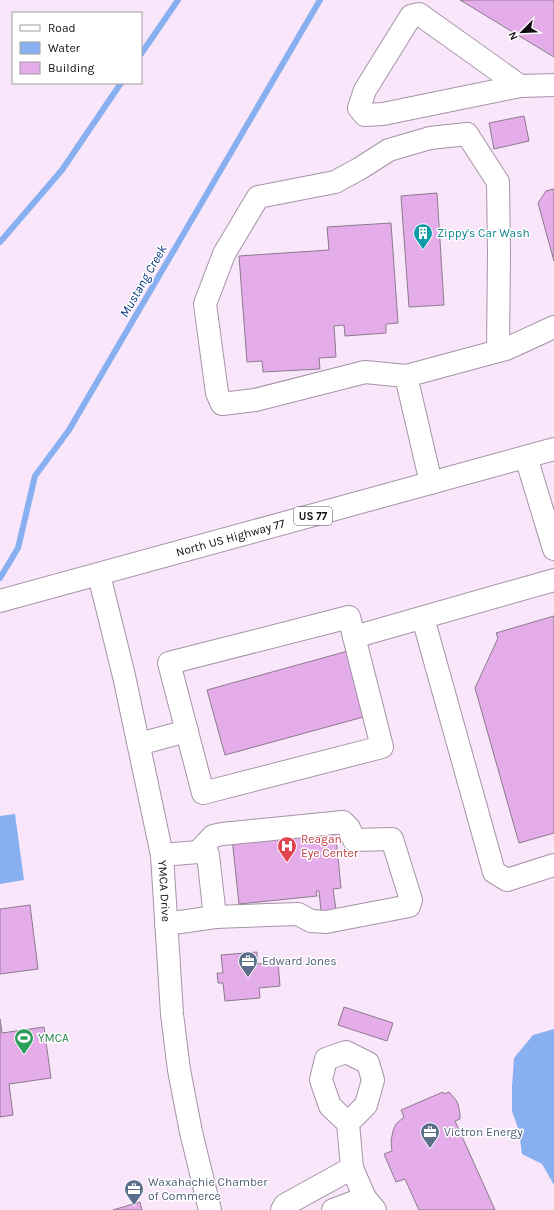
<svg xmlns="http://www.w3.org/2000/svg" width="554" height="1210" font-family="Karla,sans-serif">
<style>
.water{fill:#88b0f0}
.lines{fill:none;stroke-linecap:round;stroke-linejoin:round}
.stream{stroke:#88b0f0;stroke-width:6}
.building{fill:#e4ade9;stroke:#8b7a8d}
.minor-casing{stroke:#a593a7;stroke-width:24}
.major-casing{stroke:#a593a7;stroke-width:24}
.minor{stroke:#fff;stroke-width:22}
.major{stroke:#fff;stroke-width:22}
.labels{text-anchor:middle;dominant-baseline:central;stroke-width:3;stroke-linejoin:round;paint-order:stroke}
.shield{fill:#fff;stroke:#595559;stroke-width:1}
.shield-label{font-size:11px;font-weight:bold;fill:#120c12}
.culture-label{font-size:12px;fill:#0d838f;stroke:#fff;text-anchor:start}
.street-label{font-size:12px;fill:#120c12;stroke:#fff}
.health-label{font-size:12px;fill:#be3a42;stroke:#fff;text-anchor:start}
.service-label{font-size:12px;fill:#4e5e75;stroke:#fff;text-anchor:start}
.leisure-label{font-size:12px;fill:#27864d;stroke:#fff;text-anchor:start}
.water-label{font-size:13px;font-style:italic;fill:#073881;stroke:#fff}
</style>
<rect width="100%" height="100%" fill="#f9e6fa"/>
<path class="water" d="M15,814L24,880L0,884V816Z
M554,1029V1185L542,1164L522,1154L519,1131L512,1111V1087L514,1058L533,1035Z"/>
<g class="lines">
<path class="stream" d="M141,54L178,0
M0,242L62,170L121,83
M0,578L18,548L35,476L69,430L320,0"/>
</g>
<path class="building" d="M460,0H554V57Z
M524,116L529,141L494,149L489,123Z
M554,189V261L538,203L546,191Z
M437,193L444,305L409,307L401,196Z
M391,223L398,323L386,324V333L345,336L344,325L334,326L336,357L319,358L320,369L263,372L262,361L247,362L239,256L329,250L327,227Z
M554,616V833L519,843L475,688L498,638L496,633Z
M348,651L367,716L225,755L207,690Z
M335,827L341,888L333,889L336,910L321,911L319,891H316L317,896L239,904L232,838Z
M30,905L38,969L0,974V909Z
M257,952V964L278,962L280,986L259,988L260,998L225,1001L223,983H218L217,973H223L221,955Z
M344,1007L393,1023L387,1041L338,1025Z
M0,1019L2,1033L44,1027L51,1078L9,1084L13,1115L0,1117Z
M443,1092L444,1094L449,1092L456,1100L458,1104L460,1114V1119L455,1121L495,1210H419L405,1179L396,1182L384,1154L392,1151L391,1141L393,1131L396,1124L404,1117L401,1110Z
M140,1202L142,1210H113Z"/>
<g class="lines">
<g class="minor-casing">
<g id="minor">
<path d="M520,86L419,14L411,16L365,90L359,108L365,115L383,114L520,86L554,85"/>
<path d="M406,376L365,372L255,400L222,404L217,393L205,304L224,254L258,197L335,182L359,169L389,150L430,138L467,134L498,182L499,254L498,351"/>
<path d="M526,457L554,549"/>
<path d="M431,483L406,376L506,349L554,327"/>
<path id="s1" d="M99,575L124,676L162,855L172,1014L179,1070L191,1132L210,1210"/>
<path d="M349,617L382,747L203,793L169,663Z"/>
<path d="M423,618L494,872L507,880L554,865"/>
<path d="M354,637L554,580"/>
<path d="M139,744L187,731"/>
<path d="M198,852L213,836L222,834L343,822L349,828L354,840L392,839L411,900L409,906L326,922L311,921L298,914L215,917"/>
<path d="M162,855L198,852L208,855L215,917L166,924"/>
<path d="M348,1123L366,1105L373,1080L368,1063L346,1052L326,1059L321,1080L330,1106L348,1123L352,1168L365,1198L375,1210"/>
<path d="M282,1210L285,1205L352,1168"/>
<path d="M333,1210L365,1198"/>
</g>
</g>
<g class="major-casing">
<g id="major">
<path id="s2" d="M0,601L554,449"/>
</g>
</g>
<use href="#minor" class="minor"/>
<use href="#major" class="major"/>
</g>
<defs>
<g id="building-pin" transform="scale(1)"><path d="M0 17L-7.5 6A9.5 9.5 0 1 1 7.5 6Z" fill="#0f9aa8" stroke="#fff"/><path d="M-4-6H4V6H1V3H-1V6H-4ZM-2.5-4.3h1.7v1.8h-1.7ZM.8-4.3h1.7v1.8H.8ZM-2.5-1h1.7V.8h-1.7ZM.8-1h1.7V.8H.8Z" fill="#fff"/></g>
<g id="hospital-pin" transform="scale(1)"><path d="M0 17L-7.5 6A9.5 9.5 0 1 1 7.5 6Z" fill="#e0444e" stroke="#fff"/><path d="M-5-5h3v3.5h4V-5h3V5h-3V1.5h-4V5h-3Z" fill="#fff"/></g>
<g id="office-pin" transform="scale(1)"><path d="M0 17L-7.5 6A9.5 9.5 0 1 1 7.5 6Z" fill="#5c6f8a" stroke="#fff"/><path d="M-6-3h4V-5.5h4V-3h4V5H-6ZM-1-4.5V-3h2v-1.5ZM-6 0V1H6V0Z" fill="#fff"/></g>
<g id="stadium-pin" transform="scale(1)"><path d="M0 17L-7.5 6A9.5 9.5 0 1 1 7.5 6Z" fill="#2e9e5b" stroke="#fff"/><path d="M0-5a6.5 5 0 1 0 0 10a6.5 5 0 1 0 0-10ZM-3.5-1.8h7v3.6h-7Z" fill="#fff"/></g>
</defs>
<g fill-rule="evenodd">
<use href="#building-pin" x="423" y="233"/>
<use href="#hospital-pin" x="287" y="846"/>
<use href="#office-pin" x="248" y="961"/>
<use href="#stadium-pin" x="24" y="1038"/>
<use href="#office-pin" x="430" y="1132"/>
<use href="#office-pin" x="134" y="1189"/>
</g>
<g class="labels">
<rect class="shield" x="294" y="507" width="38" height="18" rx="3"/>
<g class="shield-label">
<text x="313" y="516">US 77</text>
</g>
<g class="culture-label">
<text x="437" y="233">Zippy's Car Wash</text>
</g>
<g class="street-label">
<text stroke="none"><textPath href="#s2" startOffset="239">North US Highway 77</textPath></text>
<text stroke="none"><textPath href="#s1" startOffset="323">YMCA Drive</textPath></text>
</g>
<g class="health-label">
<text x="301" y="839">Reagan<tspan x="301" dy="14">Eye Center</tspan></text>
</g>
<g class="service-label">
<text x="262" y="961">Edward Jones</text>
<text x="444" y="1132">Victron Energy</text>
<text x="148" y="1182">Waxahachie Chamber<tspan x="148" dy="14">of Commerce</tspan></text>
</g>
<g class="leisure-label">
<text x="38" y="1038">YMCA</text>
</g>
<g class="water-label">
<text transform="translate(143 281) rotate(-60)">Mustang Creek</text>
</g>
</g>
<rect x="12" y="12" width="130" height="72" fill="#ffffff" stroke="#a09ea0"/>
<rect x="20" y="25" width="20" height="6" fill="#ffffff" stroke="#a09ea0"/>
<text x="48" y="32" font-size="12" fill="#120c12">Road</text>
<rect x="20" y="42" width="20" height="12" fill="#88b0f0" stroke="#a09ea0"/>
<text x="48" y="52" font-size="12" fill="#120c12">Water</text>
<rect x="20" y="62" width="20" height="12" fill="#e4ade9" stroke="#a09ea0"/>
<text x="48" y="72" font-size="12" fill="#120c12">Building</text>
<g transform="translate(522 32) rotate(246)" stroke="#ffffff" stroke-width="3" paint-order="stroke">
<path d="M0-3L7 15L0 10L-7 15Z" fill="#120c12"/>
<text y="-6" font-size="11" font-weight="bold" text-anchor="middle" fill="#120c12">N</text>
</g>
</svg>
